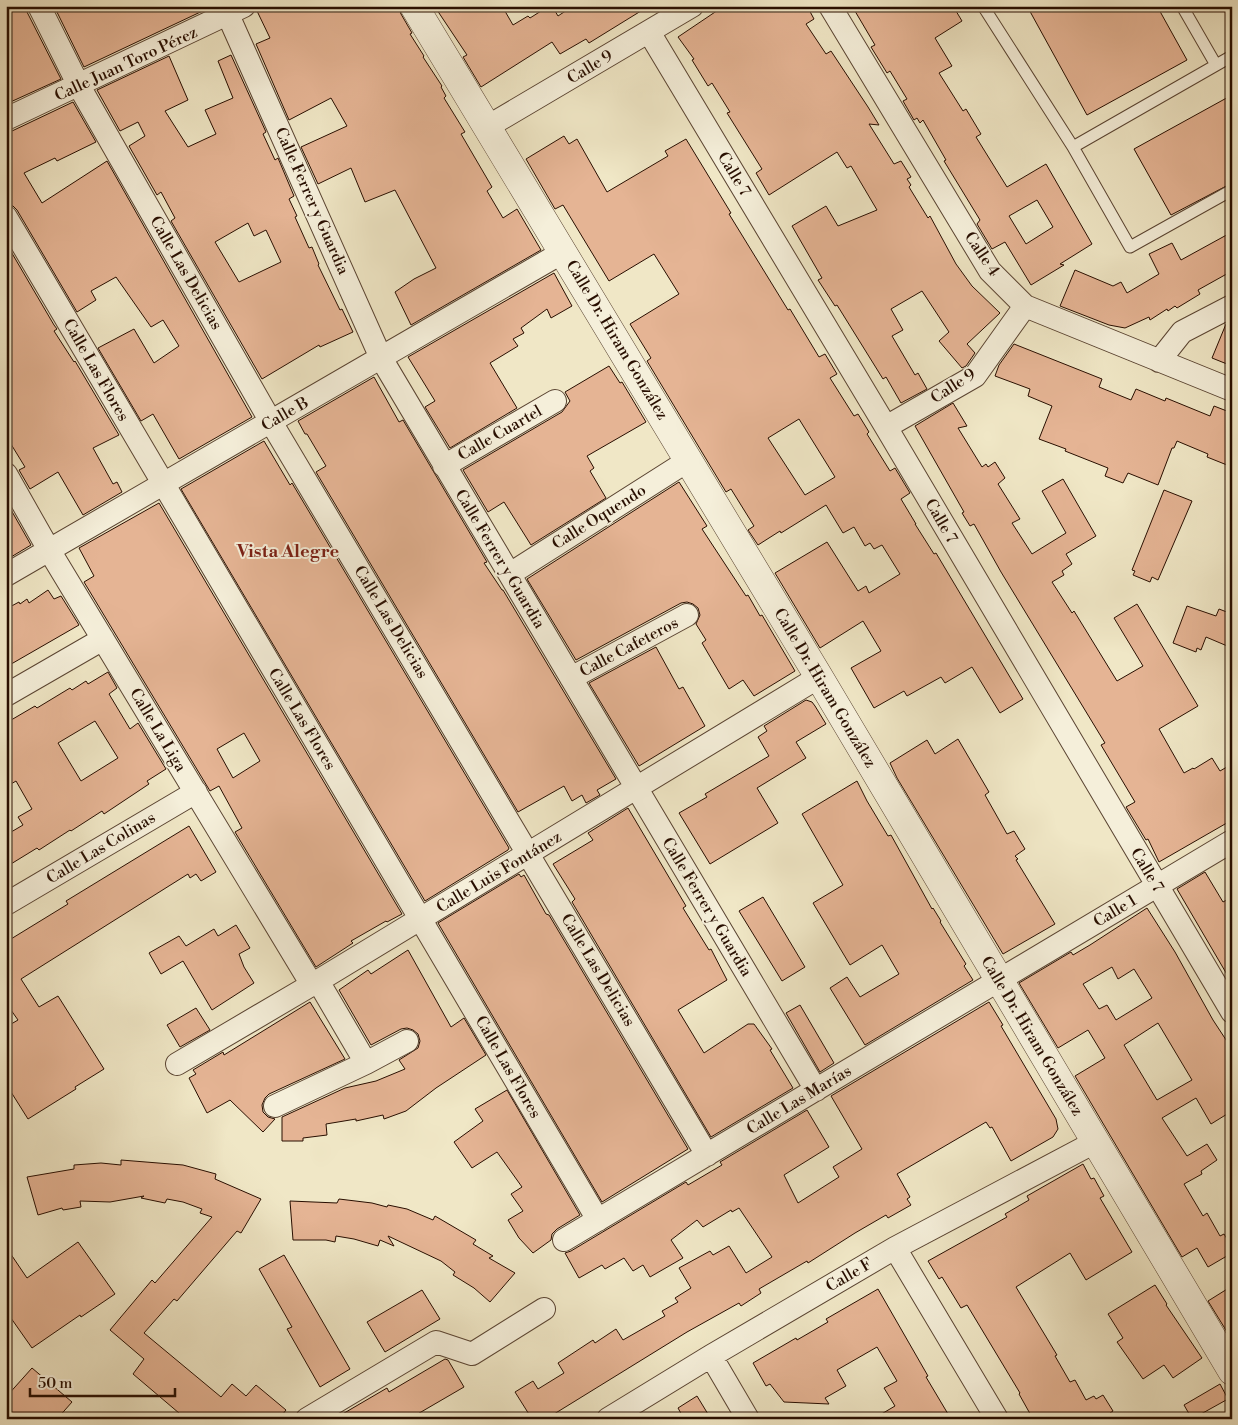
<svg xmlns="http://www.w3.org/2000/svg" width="1238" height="1425" font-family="'Libre Bodoni',serif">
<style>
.building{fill:#e5b494;stroke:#280e00;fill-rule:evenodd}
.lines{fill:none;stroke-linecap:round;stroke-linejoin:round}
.service-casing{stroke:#5a4432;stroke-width:13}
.minor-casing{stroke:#5a4432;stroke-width:24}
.tertiary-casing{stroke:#5a4432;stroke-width:29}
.service{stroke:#f5efda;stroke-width:11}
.minor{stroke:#f5efda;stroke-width:22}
.tertiary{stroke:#f5efda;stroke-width:28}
.labels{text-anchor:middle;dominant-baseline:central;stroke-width:4;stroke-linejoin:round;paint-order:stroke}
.street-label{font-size:16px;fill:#280e00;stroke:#f5efda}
.neighbourhood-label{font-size:18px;font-weight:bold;fill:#7a1f14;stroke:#f5efda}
</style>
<rect width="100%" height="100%" fill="#f0e7c6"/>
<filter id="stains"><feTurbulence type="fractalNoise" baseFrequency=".004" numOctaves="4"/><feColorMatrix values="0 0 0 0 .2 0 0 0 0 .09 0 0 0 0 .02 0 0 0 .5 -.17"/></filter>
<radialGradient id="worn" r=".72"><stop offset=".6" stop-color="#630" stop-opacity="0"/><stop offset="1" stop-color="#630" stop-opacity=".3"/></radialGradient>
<path class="building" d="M6,6H26L27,12L61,79L6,104Z
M54,6H211V7L84,67Z
M265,6H398L401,14L412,33L410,34L424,56L423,57L442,86L441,87L446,96L444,98L465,132L461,134L492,187L487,191L503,218L517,209L541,250L411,325L395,292L414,279L436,268L395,190L365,202L351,168L318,184L301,147L347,126L331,98L289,120L256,44L270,38L257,11Z
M432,6H502L513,25L528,16L530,18L549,6H552L558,16L573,6H649L589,43L586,39L560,54L552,42L481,87L463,57L467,55L437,10L436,11Z
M724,6H807L814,19L806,24L826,54L831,51L868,107L879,125L869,124L894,164L901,161L911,177L907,179L911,185L909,187L928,218L930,216L956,264L972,286L1000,313L967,344L975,353L966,366L962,368L939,341L949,332L922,291L891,309L903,330L892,336L915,375L918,373L927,389L901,403L886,377L883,379L837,305L835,306L818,280L822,278L792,226L826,206L838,226L877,210L851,166L847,168L837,152L769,195L756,173L762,169L727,113L730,112L712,83L708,86L692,60L694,59L678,37Z
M852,6H953L962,21L935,38L952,66L939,73L963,111L966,109L981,134L976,137L1007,187L1046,164L1092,244L1060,264L1064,265L1031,285L1005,242L992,249L977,224L980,220L944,161L946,160L923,120L920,123L917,118L914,120L903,101L907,99L890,71L887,73L871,47L875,45ZM1037,200L1053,227L1026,244L1009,216Z
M1027,6H1157L1187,60L1087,115Z
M231,55L266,132L263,134L275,160L278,158L294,196L289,199L297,216L295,217L309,248L312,247L319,264L318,265L340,310L342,309L353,332L320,347L319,345L262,379L171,221L175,218L161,192L157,195L129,146L145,136L138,122L120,131L97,90L169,56L188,100L165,111L188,147L216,134L205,110L233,98L218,61ZM248,223L254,236L266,230L281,262L239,282L215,242Z
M1232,95V183L1171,215L1134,149Z
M73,102L96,142L57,161L55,158L24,173L42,203L107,161L252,417L179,459L153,414L141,421L98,348L134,329L154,363L179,346L163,320L151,327L116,277L91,291L96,300L77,312L17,210L13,206L6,204V132L12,131Z
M564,136L569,144L577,139L607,192L668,156L665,151L686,139L731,213L729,214L788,310L790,309L819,357L825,354L837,374L830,378L854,416L858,414L869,432L867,434L890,471L895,468L910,493L901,499L916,524H915L934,554L936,553L1023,699L1000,713L972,667L945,683L941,677L907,696L904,691L874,708L851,668L881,651L863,621L820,648L775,573L827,542L858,591L866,586L869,593L900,574L882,545L874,549L870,543L865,546L854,527L843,533L826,505L781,533L780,531L758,545L748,530L754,526L731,489L726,492L647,361L651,358L630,324L679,294L654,254L609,281L563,205L555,209L526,159ZM799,419L835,477L805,495L768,438Z
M1232,232V271L1198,290L1200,294L1177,308L1175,306L1168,311L1167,309L1150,320L1149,317L1125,328L1109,325L1060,306L1075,270L1113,286L1121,282L1127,293L1159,274L1149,254L1172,243L1181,260Z
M6,243L54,325L57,329L54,331L74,362L75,361L119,435L93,448L113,484L117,482L122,492L83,515L58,472L30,489L19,470L25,467L6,436Z
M554,273L572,306L551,318L547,309L521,328L524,333L513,339L518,346L490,363L517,408L450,448L425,407L435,401L408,357Z
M1232,321V366L1212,358L1226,324Z
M1014,344L1102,379L1099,387L1131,400L1136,389L1165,401L1166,398L1210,416L1214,406L1232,413V467L1207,457L1208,454L1177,441L1174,448H1172L1158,485L1128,473L1123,483L1105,476L1108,468L1065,451L1066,449L1039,439L1052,406L1028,396L1030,389L995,376L999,365Z
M609,366L620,383L622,382L646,422L587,456L594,468L590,471L606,498L531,545L504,502L488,512L463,470L562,412L570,401L565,392Z
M374,377L399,422L403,420L487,562L484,563L502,590H503L616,779L597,790L600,795L586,803L582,795L572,801L564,786L518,812L316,472L326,466L307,434H305L298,421Z
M953,403L967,426L958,428L982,467L986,464L988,467L995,462L1005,478L998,484L1020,519L1012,523L1032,554L1066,533L1042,491L1063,479L1096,536L1066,554L1072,564L1062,571L1064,575L1052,582L1072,613L1074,611L1117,681L1143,666L1114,618L1137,604L1198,706L1159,729L1184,773L1193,768L1194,769L1212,758L1220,771L1232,764V820L1159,862L1148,839L1146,840L1126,807L1135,802L1101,745L1105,743L1001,572L974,524L970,526L962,513L964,512L915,426Z
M264,441L290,485L292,483L509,848L508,850L425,901L181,489Z
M679,482L707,526L702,529L746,596L748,595L760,616L762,615L795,671L754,696L743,680L729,689L702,643L706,640L696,624L700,615L698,608L693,604L687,602L681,603L576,660L527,579Z
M1164,490L1192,501L1158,580L1152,577L1150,582L1133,575L1135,571L1132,570Z
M6,501L31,545L6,560Z
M159,503L402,914L387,922L386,921L351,941L353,943L316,967L235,832L242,828L219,786L210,791L84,582L94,576L79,548ZM244,733L260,761L233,778L217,749Z
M48,590L54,599L61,596L79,625L6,667V609L19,602L20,604L27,599L29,603Z
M1187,606L1216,616L1219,609L1232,614V648L1206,637L1201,650L1197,648L1196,652L1173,643Z
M656,647L679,689L683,687L705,726L639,766L589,683Z
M108,672L117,688L109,694L130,729L138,723L166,769L147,781L149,784L104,814L102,811L71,831L70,830L39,850L37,848L6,867V835L23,825L18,817L32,809L16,781L6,787V723L35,706L37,708L70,688L72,690L86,681L88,684ZM95,721L118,758L81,781L58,743Z
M806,700L812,702L815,706L826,724L796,742L806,758L757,788L778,823L710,864L679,813L707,797L705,794L769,756L758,737L767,731L764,726Z
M958,739L989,792L985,795L1007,834L1014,831L1025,849L1015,856L1018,859L1016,860L1055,924L1003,954L897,778L890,763L927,740L935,754Z
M857,781L867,801L888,836L891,835L932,909L933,908L941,921L940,922L966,964L964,966L973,980L865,1045L830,988L847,977L860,997L899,974L882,945L850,965L813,903L843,885L802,814Z
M628,808L686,906L683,908L709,950L711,949L727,980L678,1010L704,1053L748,1024H754L772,1049L770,1050L793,1088L711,1137L572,902L575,899L553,864L593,840L588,833Z
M189,826L216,872L201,881L196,874L190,878L188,874L21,979L39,1007L58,996L104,1069L75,1087L76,1089L28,1119L6,1084V1027L18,1020L6,1003V942L68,904L66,901Z
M1205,872L1223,902L1232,897V983L1177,889Z
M519,874L521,877L524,875L546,914L549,915L688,1149L602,1202L438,923Z
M763,897L805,967L782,981L739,911Z
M1147,908L1175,952L1213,1020L1232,1049V1111L1211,1124L1196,1098L1162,1118L1187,1156L1207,1144L1217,1160L1201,1171L1202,1174L1184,1184L1203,1216L1207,1213L1220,1236L1224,1234L1232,1247V1253L1208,1267L1197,1248L1182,1257L1075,1076L1105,1058L1088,1030L1058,1048L1019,983L1071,952L1073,955L1090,945ZM1112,967L1118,979L1134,969L1152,998L1116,1020L1107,1005L1099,1009L1083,984ZM1158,1023L1192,1080L1157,1100L1124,1045Z
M236,925L250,948L239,954L244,967L254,983L212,1010L183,961L161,974L149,953L179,936L186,946L214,929L218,936Z
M408,950L451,1027L464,1018L486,1055L436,1088L406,1111L384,1119L383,1115L356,1121V1119L326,1124L327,1135L303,1138V1141H282V1117L345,1088L376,1081L405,1069L399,1060L418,1048L420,1041L418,1034L413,1030L407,1028L401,1029L371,1045L339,990L368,970L371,974Z
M310,1002L345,1059L269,1094L265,1098L262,1105L263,1112L268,1117L275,1119L263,1132L230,1100L207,1113L189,1078L196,1074L193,1070L223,1052L224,1055Z
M989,1002L1003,1025L1001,1026L1056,1119L1058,1129L1053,1137L1011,1161L992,1127L990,1128L986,1122L897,1174L910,1197L907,1199L911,1205L888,1218L886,1215L855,1233L808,1263L807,1261L759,1289L761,1293L741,1306L739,1303L687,1332L546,1419H532L515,1392L533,1381L538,1389L564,1373L558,1363L593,1340L595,1343L616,1329L623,1340L665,1316L662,1311L678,1302L675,1298L691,1288L679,1268L710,1251L713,1255L729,1246L746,1273L772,1257L739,1208L732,1212L731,1210L703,1227L697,1220L671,1240L683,1258L650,1277L643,1265L633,1271L624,1258L605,1269L602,1265L579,1278L565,1253L571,1251L686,1182L688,1185L722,1165L720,1162L807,1110L829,1147L784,1175L798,1203L839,1177L833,1167L862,1149L831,1096Z
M800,1005L834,1063L820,1072L786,1013Z
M196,1008L210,1030L180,1047L167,1025Z
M507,1090L580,1215L557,1229L552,1234L551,1240L533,1253L519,1238L508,1220L523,1211L511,1194L522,1187L497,1152L472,1168L454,1142L483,1121L475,1109Z
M121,1160L183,1165L216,1174L215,1179L261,1199L241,1233L237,1231L177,1301L174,1299L144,1333L221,1397L232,1384L246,1396L256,1385L286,1410L279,1419H186L133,1374L144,1359L110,1330L152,1280L155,1283L212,1217L200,1213L202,1209L183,1202L167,1199L165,1203L141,1198L144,1196L110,1202L80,1201L81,1207L63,1210L62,1208L38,1215L27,1177L74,1169V1165L101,1163L121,1165Z
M1083,1164L1091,1179L1094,1178L1104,1196L1100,1198L1132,1252L1086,1280L1070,1253L1016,1287L1057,1355L1055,1356L1070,1382L1075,1380L1086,1400L1094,1396L1096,1399L1103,1395L1113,1411L1110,1413L1113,1419H1033L1019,1394L1020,1393L967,1305L961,1308L942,1277L939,1279L928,1261L1007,1217L1005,1214L1029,1200L1027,1196Z
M339,1199L372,1203L387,1207L388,1205L407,1209L433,1220L435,1216L476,1240L473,1244L493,1256L489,1258L515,1273L490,1302L474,1288L453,1275L455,1272L441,1261L388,1236L394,1246L380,1240L378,1246L354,1239L336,1236L335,1242L326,1240H293L290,1201L337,1203Z
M78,1242L115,1294L81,1317L80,1315L32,1348L6,1311V1247L27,1278Z
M284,1255L350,1369L320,1387L287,1329L292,1327L259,1269Z
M1155,1285L1167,1304L1166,1305L1202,1358L1173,1378L1164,1365L1143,1379L1117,1342L1123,1338L1108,1314Z
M1232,1286V1340L1208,1301Z
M878,1289L928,1376L926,1377L951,1419H873L895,1406L884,1388L897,1381L877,1347L837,1370L846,1386L825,1398L829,1404L784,1402L770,1384L766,1386L753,1363L796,1338L797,1340L828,1322L826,1319Z
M422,1290L440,1319L385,1352L367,1322Z
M445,1359L448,1360L464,1387L409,1419H334L387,1388L389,1392Z
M32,1368L72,1402L57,1419H6V1397Z
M1220,1384L1228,1399L1192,1419L1184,1405Z
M697,1396L711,1419H684L678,1408Z"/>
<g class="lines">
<g class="service-casing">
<path id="service" d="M983,6L1073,147L1232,56
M1182,6L1216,65
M1073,147L1130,247L1232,190"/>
</g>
<g class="minor-casing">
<path id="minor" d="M39,6L79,86L271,422L707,1155
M224,6L381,358L816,1090
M830,6L990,271L1025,306L1232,390
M649,32L886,427L1232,1012
M6,119L244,6
M487,127L692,6
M6,217C202,552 402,885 598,1220
M1159,361L1182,332L1232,306
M886,427L975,376L1025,306
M444,466L555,401
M6,474L49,550L312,985
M510,574L689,460
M6,575L563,252
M571,678L687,615
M6,695L103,639
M6,904L196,792
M318,981L366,1063
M177,1064L313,984L819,677
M275,1106L366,1063L407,1041
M564,1240L1232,841
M895,1248L997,1419
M711,1356L748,1419
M307,1419L436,1342L472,1354L544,1309
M608,1419L711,1356L895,1248L1095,1142"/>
</g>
<g class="tertiary-casing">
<path id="tertiary" d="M414,6L819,677L1232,1371"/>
</g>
<use href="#service" class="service"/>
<use href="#minor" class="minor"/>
<use href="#tertiary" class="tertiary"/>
</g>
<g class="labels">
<g class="street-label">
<text transform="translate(126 64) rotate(-25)">Calle Juan Toro Pérez</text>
<text transform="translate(590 67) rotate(-31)">Calle 9</text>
<text transform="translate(734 174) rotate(59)">Calle 7</text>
<text transform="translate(312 201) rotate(66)">Calle Ferrer y Guardia</text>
<text transform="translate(982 254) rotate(56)">Calle 4</text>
<text transform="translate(186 273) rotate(60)">Calle Las Delicias</text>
<text transform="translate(617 340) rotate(59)">Calle Dr. Hiram González</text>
<text transform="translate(96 370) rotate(60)">Calle Las Flores</text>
<text transform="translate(953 386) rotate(-33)">Calle 9</text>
<text transform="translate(285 414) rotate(-30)">Calle B</text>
<text transform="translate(500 433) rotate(-30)">Calle Cuartel</text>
<text transform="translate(599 517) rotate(-32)">Calle Oquendo</text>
<text transform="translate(941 521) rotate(60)">Calle 7</text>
<text transform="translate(500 559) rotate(59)">Calle Ferrer y Guardia</text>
<text transform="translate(391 622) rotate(59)">Calle Las Delicias</text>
<text transform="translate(629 647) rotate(-28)">Calle Cafeteros</text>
<text transform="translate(825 688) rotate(59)">Calle Dr. Hiram González</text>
<text transform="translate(302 719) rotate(59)">Calle Las Flores</text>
<text transform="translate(158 730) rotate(59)">Calle La Liga</text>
<text transform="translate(101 848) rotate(-31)">Calle Las Colinas</text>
<text transform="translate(1147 870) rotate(59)">Calle 7</text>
<text transform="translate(499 872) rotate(-31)">Calle Luis Fontánez</text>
<text transform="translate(707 907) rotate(59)">Calle Ferrer y Guardia</text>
<text transform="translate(1115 911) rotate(-31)">Calle 1</text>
<text transform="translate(598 970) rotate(59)">Calle Las Delicias</text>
<text transform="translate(1032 1036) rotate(59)">Calle Dr. Hiram González</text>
<text transform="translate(508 1067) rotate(60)">Calle Las Flores</text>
<text transform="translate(799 1100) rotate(-31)">Calle Las Marías</text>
<text transform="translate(849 1275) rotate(-30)">Calle F</text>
</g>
<g class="neighbourhood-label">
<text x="288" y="551">Vista Alegre</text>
</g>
</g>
<rect width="1238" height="1425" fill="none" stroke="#f0e7c6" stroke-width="25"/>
<rect x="8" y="8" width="1223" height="1410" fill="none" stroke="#280e00" stroke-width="2.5"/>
<rect x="12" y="12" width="1213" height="1400" fill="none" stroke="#280e00"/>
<path d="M30 1388v8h145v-8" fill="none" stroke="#280e00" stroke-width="2.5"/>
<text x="38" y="1388" font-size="15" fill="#280e00" stroke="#f5efda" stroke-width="4" paint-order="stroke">50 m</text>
<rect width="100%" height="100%" filter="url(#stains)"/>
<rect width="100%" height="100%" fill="url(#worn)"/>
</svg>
